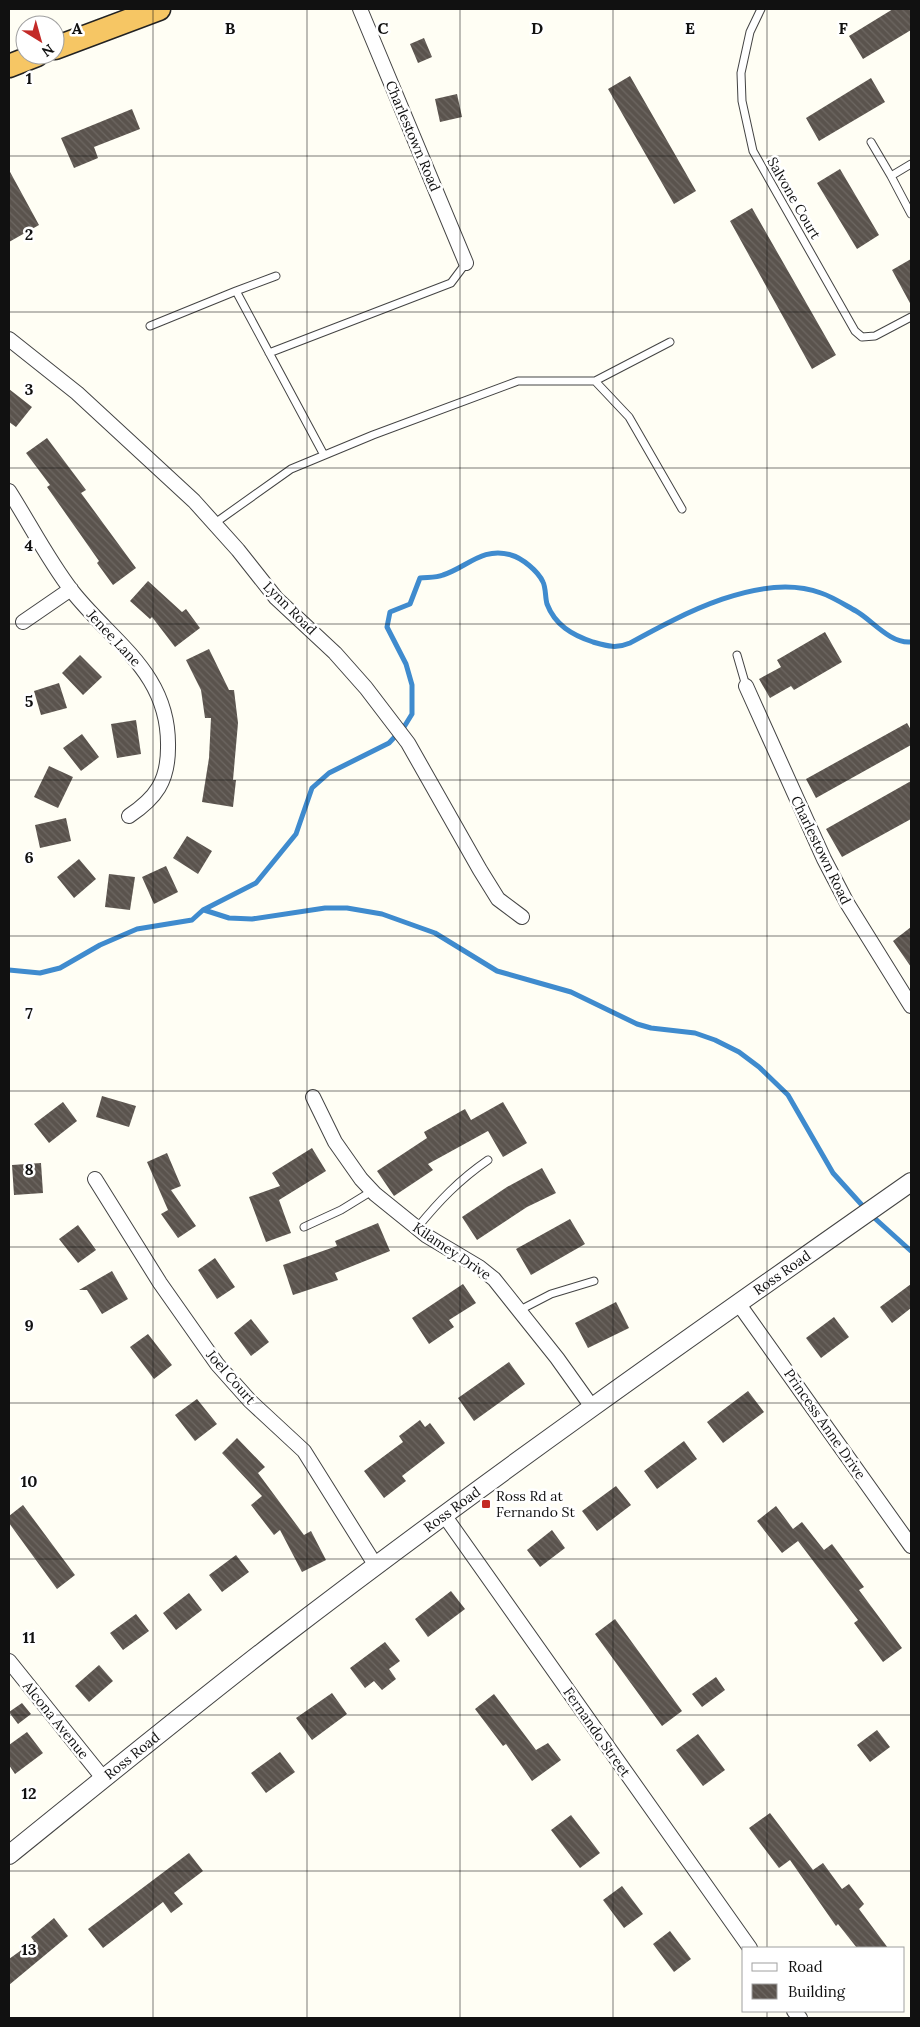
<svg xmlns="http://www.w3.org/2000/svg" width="920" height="2027" font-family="Lora,serif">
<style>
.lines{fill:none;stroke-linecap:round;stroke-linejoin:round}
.stream{stroke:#3f8bce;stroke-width:5}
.building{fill:url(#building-back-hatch)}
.service-casing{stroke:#444;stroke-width:9}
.minor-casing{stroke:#444;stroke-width:16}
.tertiary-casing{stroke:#444;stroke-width:20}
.trunk-casing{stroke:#222;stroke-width:25}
.service{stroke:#fff;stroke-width:7}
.minor{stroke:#fff;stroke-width:14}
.tertiary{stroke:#fff;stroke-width:18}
.trunk{stroke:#f6c664;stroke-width:22}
.grid{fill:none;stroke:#111;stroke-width:1;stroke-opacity:0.55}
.poi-dot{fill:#c32a27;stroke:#fff;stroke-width:2}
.labels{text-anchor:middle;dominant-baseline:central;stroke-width:5;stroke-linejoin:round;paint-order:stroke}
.street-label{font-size:14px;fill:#111;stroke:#fff}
.poi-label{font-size:14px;fill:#111;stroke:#fff;text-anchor:start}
.grid-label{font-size:16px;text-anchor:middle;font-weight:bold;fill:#111;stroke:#fff;stroke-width:5;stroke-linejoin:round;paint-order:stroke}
</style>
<defs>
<pattern id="building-back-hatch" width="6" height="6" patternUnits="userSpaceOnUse" patternTransform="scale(1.25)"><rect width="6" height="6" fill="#5a534d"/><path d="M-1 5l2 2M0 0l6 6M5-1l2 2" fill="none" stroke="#6d6762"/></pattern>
</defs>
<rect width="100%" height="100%" fill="#fffef4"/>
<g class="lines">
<path class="stream" d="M204,910L229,918L252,919L325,908H347L382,914L435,933L497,971L571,992L637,1024L651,1028L695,1033L715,1040L739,1052L759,1067L788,1095L833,1173L870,1214L911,1251
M9,970L40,973L60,968L100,945L137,929L192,920L203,910L256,883L296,834L312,788L329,773L389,743L404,727L412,714V685L406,664L387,627L390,612L410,604L420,578C427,577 436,578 443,575C466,568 483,546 511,555C522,558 538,571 543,582C546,588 545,597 547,604C555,625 572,635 593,642C607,646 616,649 630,643C681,615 761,571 821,593C833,597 845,605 856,611C872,620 890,644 911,642"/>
</g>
<path class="building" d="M893,9H911V30L863,59L849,36Z
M424,38L432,57L418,63L410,44Z
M630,76L696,191L674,204L608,89Z
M871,78L885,102L819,141L806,118Z
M457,94L462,117L440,122L435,99Z
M132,109L140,129L94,147L98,158L74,168L61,138Z
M840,169L879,235L857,249L817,183Z
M9,170L39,225L9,242Z
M752,208L836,355L812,369L730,221Z
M911,259V305L892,270Z
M9,389L32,407L16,427L9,422Z
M47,438L86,490L81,493L136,568L113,585L97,563L99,561L47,487L50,485L26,453Z
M148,581L182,612L186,609L200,628L175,647L152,617L150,619L130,601Z
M825,632L842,662L794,690L791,686L770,698L759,679L781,667L777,660Z
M209,649L229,690H234L238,723L233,780H236L233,807L202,802L209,758L211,718H205L201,690L186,660Z
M80,655L102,677L83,695L62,673Z
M59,683L67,708L41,715L34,691Z
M136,720L141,754L117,758L111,724Z
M907,723L911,730V745L816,798L806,779Z
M82,734L99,757L81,771L63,748Z
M49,766L73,777L58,808L34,797Z
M911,781V819L842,857L826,829Z
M66,818L71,841L40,848L35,825Z
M187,836L212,851L198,874L173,858Z
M79,859L96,879L74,898L57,877Z
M166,866L178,892L154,904L142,877Z
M109,874L135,877L130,910L105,907Z
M911,927V967L893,941Z
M102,1096L136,1106L129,1127L96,1117Z
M63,1102L77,1121L49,1143L34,1124Z
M503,1102L527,1143L503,1157L488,1131L428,1164L433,1170L394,1196L377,1171L427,1138L424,1132L465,1109L471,1120Z
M312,1148L326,1171L279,1200L291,1233L266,1242L249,1197L280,1186L272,1173Z
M167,1153L181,1186L171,1190L196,1226L178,1238L161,1214L168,1210L147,1162Z
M41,1163L43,1193L14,1195L12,1165Z
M542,1168L556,1193L527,1207L477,1240L462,1217L507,1187Z
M570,1219L585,1244L531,1275L516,1249Z
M378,1223L390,1251L335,1273L338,1280L293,1295L283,1265L337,1246L335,1241Z
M78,1225L96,1250L78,1263L59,1239Z
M215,1258L235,1287L217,1299L198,1270Z
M112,1271L128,1299L102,1314L87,1290H79Z
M463,1284L476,1303L449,1320L454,1327L429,1344L412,1318Z
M911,1284V1308L892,1323L880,1307Z
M616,1302L629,1328L588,1348L575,1323Z
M834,1317L849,1337L821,1358L806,1338Z
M251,1319L269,1342L251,1356L234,1333Z
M148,1334L172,1365L154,1379L130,1347Z
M509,1362L525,1384L474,1421L458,1398Z
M748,1391L764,1412L723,1443L707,1422Z
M197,1399L217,1424L195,1441L175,1415Z
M420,1420L425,1427L430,1423L445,1443L402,1476L406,1481L384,1498L364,1471L403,1442L399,1436Z
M237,1438L265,1467L258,1473L304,1535L311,1531L326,1560L302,1572L280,1530L274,1535L251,1505L262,1496L222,1453Z
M684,1441L697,1459L657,1489L644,1471Z
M616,1486L631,1505L597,1531L582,1511Z
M23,1505L75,1575L57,1589L9,1523V1516Z
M776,1506L793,1529L802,1522L824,1550L832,1544L864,1587L859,1590L902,1648L883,1662L854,1623L858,1620L798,1541L782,1553L757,1521Z
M552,1530L565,1548L540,1567L527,1550Z
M236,1555L249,1572L222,1592L209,1575Z
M451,1591L465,1609L428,1637L415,1619Z
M189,1593L202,1610L176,1630L163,1613Z
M136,1614L149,1631L123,1650L110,1633Z
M615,1619L682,1711L662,1726L595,1634Z
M385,1642L400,1661L389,1669L396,1679L382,1690L374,1681L365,1688L350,1668Z
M99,1665L113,1681L89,1702L75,1686Z
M716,1677L725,1690L702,1707L692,1694Z
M332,1693L347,1714L312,1740L296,1718Z
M494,1694L536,1750L548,1743L561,1760L532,1781L506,1744L503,1746L475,1709Z
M22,1703L31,1714L18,1724L9,1712Z
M877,1730L890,1747L870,1762L857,1745Z
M27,1732L43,1753L15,1774L9,1765V1745Z
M698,1734L725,1770L703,1786L676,1750Z
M280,1752L295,1772L266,1793L251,1773Z
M770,1813L813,1870L823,1863L842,1889L849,1884L864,1904L859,1909L888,1948H857L838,1924L836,1926L790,1860L779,1868L749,1828Z
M571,1815L600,1853L580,1868L551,1830Z
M189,1853L203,1871L174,1893L183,1904L171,1913L163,1902L103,1948L88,1929Z
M622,1886L643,1914L624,1928L603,1900Z
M54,1918L68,1936L9,1985V1959L34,1941L31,1937Z
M670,1931L691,1959L674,1972L653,1944Z"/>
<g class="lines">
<g class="service-casing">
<path id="service" d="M761,9L750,32L741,73L742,101L753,151L855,331L862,337L875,336L911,317
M871,142L891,176L911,164
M891,176L911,214
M276,276L236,291L324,455
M150,326L236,291
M269,353L451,283L466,263
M595,381L670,342
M215,523L291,469L373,435L518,381H595L629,417L682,509
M737,655L746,686
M304,1227L341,1210L372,1191
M417,1228C439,1201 459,1180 488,1160
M520,1310L551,1294L594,1281"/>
</g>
<g class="minor-casing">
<path id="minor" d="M360,9L466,263
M9,339L77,393L194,501L238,550L276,598L335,653L366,688L408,743L480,870L498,899L522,917
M9,491C30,524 48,560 72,591C113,643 170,673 168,748C168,781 156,798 129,816
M23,622L71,589
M746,686L824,859L847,903L911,1006
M313,1097L335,1142L361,1179L375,1194L427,1236L479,1267L494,1279L557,1358L592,1407
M95,1179L160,1283L217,1364L250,1401L304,1451L376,1566
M738,1303L911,1546
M444,1515L750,1948
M9,1661L103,1778
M794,2011L800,2018"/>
</g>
<g class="tertiary-casing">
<g id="tertiary">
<path id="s1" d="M9,1855C97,1784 185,1712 274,1643C482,1483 697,1332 911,1182"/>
</g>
</g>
<g class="trunk-casing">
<path id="trunk" d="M55,48L159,9
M9,66L37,55"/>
</g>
<use href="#service" class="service"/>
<use href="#minor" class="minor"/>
<use href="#tertiary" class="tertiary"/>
<use href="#trunk" class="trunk"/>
</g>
<path class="grid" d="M153,9V2018M307,9V2018M460,9V2018M613,9V2018M767,9V1948M9,156H911M9,312H911M9,468H911M9,624H911M9,780H911M9,936H911M9,1091H911M9,1247H911M9,1403H911M9,1559H911M9,1715H911M9,1871H911M767,2011V2018"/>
<rect class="poi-dot" x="481" y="1499" width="10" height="10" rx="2.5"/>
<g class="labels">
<g class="street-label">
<text transform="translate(413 136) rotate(67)">Charlestown Road</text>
<text transform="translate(794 198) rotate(60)">Salvone Court</text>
<text transform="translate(290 608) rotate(45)">Lynn Road</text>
<text transform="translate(114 638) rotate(47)">Jenee Lane</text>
<text transform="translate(821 850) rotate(64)">Charlestown Road</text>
<text transform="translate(452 1251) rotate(34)">Kilamey Drive</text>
<text stroke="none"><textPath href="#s1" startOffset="968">Ross Road</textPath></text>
<text transform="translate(231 1377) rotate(49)">Joel Court</text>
<text transform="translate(825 1424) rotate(55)">Princess Anne Drive</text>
<text stroke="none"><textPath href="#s1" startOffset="562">Ross Road</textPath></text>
<text transform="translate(56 1720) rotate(51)">Alcona Avenue</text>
<text transform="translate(597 1732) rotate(55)">Fernando Street</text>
<text stroke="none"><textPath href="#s1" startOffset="158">Ross Road</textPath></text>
</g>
<g class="poi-label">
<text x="496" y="1496">Ross Rd at<tspan x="496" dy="16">Fernando St</tspan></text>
</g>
</g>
<g class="grid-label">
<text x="77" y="34">A</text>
<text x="230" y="34">B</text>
<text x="383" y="34">C</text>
<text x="537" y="34">D</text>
<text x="690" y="34">E</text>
<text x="843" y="34">F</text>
<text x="29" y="84">1</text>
<text x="29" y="240">2</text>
<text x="29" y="395">3</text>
<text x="29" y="551">4</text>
<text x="29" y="707">5</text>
<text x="29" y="863">6</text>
<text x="29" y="1019">7</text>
<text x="29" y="1175">8</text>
<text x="29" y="1331">9</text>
<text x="29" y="1487">10</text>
<text x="29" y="1643">11</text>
<text x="29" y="1799">12</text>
<text x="29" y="1955">13</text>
</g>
<rect width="920" height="2027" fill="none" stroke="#111111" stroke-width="20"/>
<rect x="742" y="1947" width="162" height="65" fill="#ffffff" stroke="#a0a0a0"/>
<rect x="752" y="1963" width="25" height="8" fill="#ffffff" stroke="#a0a0a0"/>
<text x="788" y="1972" font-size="15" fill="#111111">Road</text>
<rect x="752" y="1984" width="25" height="15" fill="url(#building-back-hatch)" stroke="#a0a0a0"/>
<text x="788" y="1997" font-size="15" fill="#111111">Building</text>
<g transform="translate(40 40) rotate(143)"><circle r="24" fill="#ffffff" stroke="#a0a0a0"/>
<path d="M0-4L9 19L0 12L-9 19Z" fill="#c32a27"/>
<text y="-8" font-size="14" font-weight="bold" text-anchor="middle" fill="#111111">N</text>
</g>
</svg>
